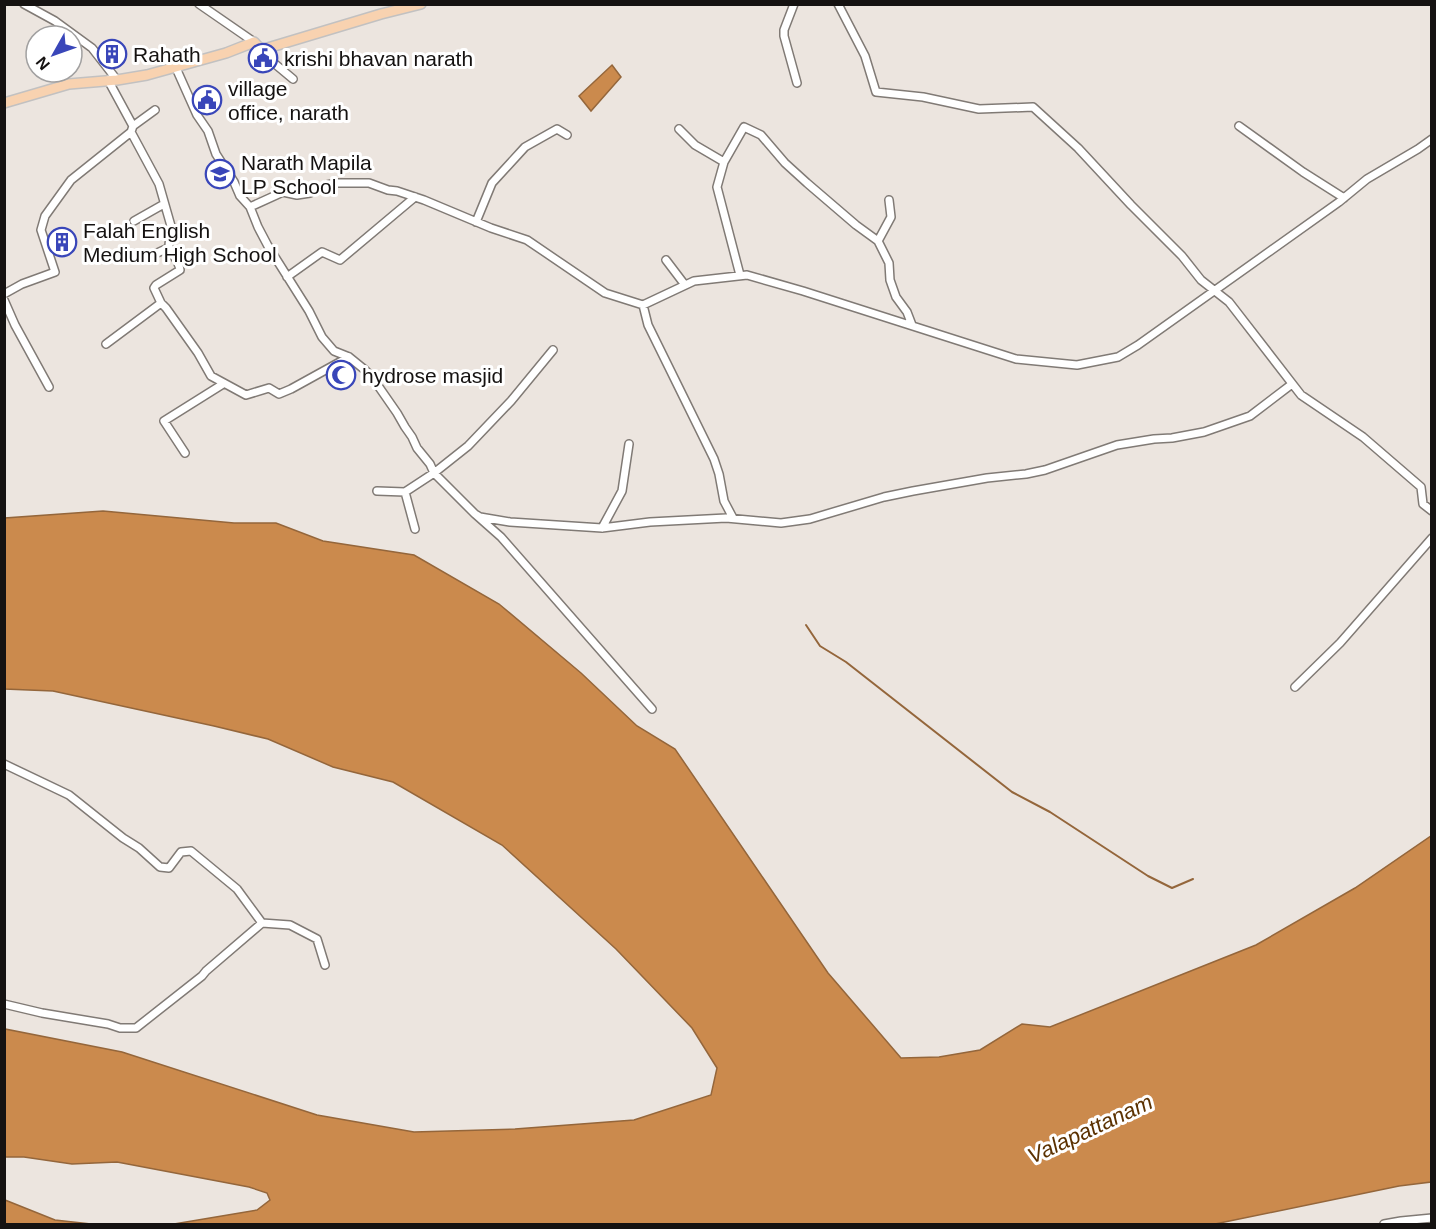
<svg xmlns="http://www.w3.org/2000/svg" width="1436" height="1229" font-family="Helvetica,sans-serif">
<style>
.water{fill:#cb8a4d;stroke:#94663b;stroke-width:1.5}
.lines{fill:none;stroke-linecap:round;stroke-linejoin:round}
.stream{stroke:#94663b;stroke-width:2}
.minor-casing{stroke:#807a75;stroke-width:10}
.major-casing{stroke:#c2c1c1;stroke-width:12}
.minor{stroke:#fff;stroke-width:7}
.major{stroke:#f8d2b0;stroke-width:9}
.labels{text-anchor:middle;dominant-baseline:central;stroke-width:6;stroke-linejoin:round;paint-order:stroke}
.poi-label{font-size:21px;fill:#151211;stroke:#fff;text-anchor:start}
.water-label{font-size:22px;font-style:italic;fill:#5b3100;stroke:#fff}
</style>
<rect width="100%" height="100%" fill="#ece5df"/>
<path class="water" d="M612,65L621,77L591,111L579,96Z
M103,511L234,523H276L323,541L414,555L499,604L581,673L637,726L675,749L828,973L901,1058L939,1057L980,1050L1022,1024L1050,1027L1256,945L1355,888L1431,836V1182L1399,1186L1215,1224H174L257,1210L270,1200L267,1193L249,1187L117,1162L72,1164L24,1157H5V1029L122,1052L317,1115L414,1132L515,1129L634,1120L711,1095L717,1068L692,1028L616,949L502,845L393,782L333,767L268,739L214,726L53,691L5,689V518Z
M5,1200L55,1220L91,1224H5Z"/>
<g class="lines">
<path class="stream" d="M806,625L820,646L846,662L1012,792L1050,812L1148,876L1172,888L1193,879"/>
<g class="minor-casing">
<path id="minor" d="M24,4L55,21L92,48L117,80
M199,4L254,42
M794,4L784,30V36L797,83
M838,4L865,56L876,92L923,97L979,109L1033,107L1078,148L1131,205L1182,256L1201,280L1229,302L1301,395L1363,437L1421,487L1423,504L1432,511
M261,50L275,64L293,79
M176,68L197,115L208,131L216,154L234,182L240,196L250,207L258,227L268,246L309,311L322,337L334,351L349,357L365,370L372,377L397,413L405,427L412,437L417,448L430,464L434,473L475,514L501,537L652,709
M108,80L133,126L131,132L159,184L173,233C162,253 177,252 180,270L156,285L154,288L161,303L166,308L198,353L211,376L246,395L269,388L279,394L291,389L349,357
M133,126L155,110
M1239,126L1303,172L1344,198
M679,129L695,145L724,162
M250,207L283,192L297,195L310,193L327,185L336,183H369L388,190L397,191L424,200L491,228L527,240L605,293L643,305L694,281L747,275L803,291L1016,359L1077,365L1118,357L1138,345L1339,202L1367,179L1418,149L1432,139
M134,221L164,204
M476,222L492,183L525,147L557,129L567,135
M878,241L891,217L889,200
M142,260L168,248
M666,260L685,285
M740,275L717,187L724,162L744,127L761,135L785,163L807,183L856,225L878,241L889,263L890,280L896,297L907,312L912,325
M287,277L322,252L340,260L415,197
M4,294L22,284L55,272L41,230L45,216L71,180L131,132
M4,300L15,325L49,387
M643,305L648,325L714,459L719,474L724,501L733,518
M106,344L161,303
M185,453L164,421L223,384
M377,491L405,492L434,473L468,446L511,401L553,350
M405,492L415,529
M475,514L480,517L510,522L602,528L650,522L726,518L781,523L810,519L884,497L913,491L987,478L1026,474L1045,470L1117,445L1154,439L1172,438L1204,432L1250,416L1292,384
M602,528L622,491L629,444
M1295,687L1340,643L1432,538
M4,764L69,795L123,838L139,848L160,867L169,868L181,852L191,851L237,889L262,923
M4,1004L42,1013L108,1024L120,1028H136L202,976L206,971L262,923L290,925L317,939L325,965
M1384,1224L1401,1221L1432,1218"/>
</g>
<g class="major-casing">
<path id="major" d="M4,103L69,84L117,80L147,75L226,53L254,42L261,50L381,14L421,4"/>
</g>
<use href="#minor" class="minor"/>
<use href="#major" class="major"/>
</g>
<defs>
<g id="building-ring" transform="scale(1.5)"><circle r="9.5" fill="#fff" stroke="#3946b9" stroke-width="1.5"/><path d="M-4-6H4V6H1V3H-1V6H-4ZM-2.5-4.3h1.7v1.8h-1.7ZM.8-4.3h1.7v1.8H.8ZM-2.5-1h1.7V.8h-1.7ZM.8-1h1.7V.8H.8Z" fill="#3946b9"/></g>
<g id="civic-ring" transform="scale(1.5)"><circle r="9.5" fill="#fff" stroke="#3946b9" stroke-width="1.5"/><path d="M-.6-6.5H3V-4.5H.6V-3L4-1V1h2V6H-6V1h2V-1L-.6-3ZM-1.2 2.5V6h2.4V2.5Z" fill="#3946b9"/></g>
<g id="school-ring" transform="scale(1.5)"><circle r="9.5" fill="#fff" stroke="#3946b9" stroke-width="1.5"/><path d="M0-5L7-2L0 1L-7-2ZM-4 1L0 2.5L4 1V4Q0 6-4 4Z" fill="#3946b9"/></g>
<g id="mosque-ring" transform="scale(1.5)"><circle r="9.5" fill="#fff" stroke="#3946b9" stroke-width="1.5"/><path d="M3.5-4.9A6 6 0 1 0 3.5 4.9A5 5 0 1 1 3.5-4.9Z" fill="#3946b9"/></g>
</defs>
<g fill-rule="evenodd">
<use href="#building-ring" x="112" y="54"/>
<use href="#civic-ring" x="263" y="58"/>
<use href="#civic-ring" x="207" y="100"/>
<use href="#school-ring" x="220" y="174"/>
<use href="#building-ring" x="62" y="242"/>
<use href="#mosque-ring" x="341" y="375"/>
</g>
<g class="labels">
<g class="poi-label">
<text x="133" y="54">Rahath</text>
<text x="284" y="58">krishi bhavan narath</text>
<text x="228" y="88">village<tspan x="228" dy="24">office, narath</tspan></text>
<text x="241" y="162">Narath Mapila<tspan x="241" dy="24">LP School</tspan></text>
<text x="83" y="230">Falah English<tspan x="83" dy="24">Medium High School</tspan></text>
<text x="362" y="375">hydrose masjid</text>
</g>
<g class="water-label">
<text transform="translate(1090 1129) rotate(-25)">Valapattanam</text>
</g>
</g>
<rect width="1436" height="1229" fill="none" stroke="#151211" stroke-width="12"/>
<g transform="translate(54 54) rotate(230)"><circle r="28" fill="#ffffff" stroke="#a1a0a0" stroke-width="1.5"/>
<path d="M0-4.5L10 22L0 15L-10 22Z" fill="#3946b9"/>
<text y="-9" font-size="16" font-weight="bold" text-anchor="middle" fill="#151211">N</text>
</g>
</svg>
